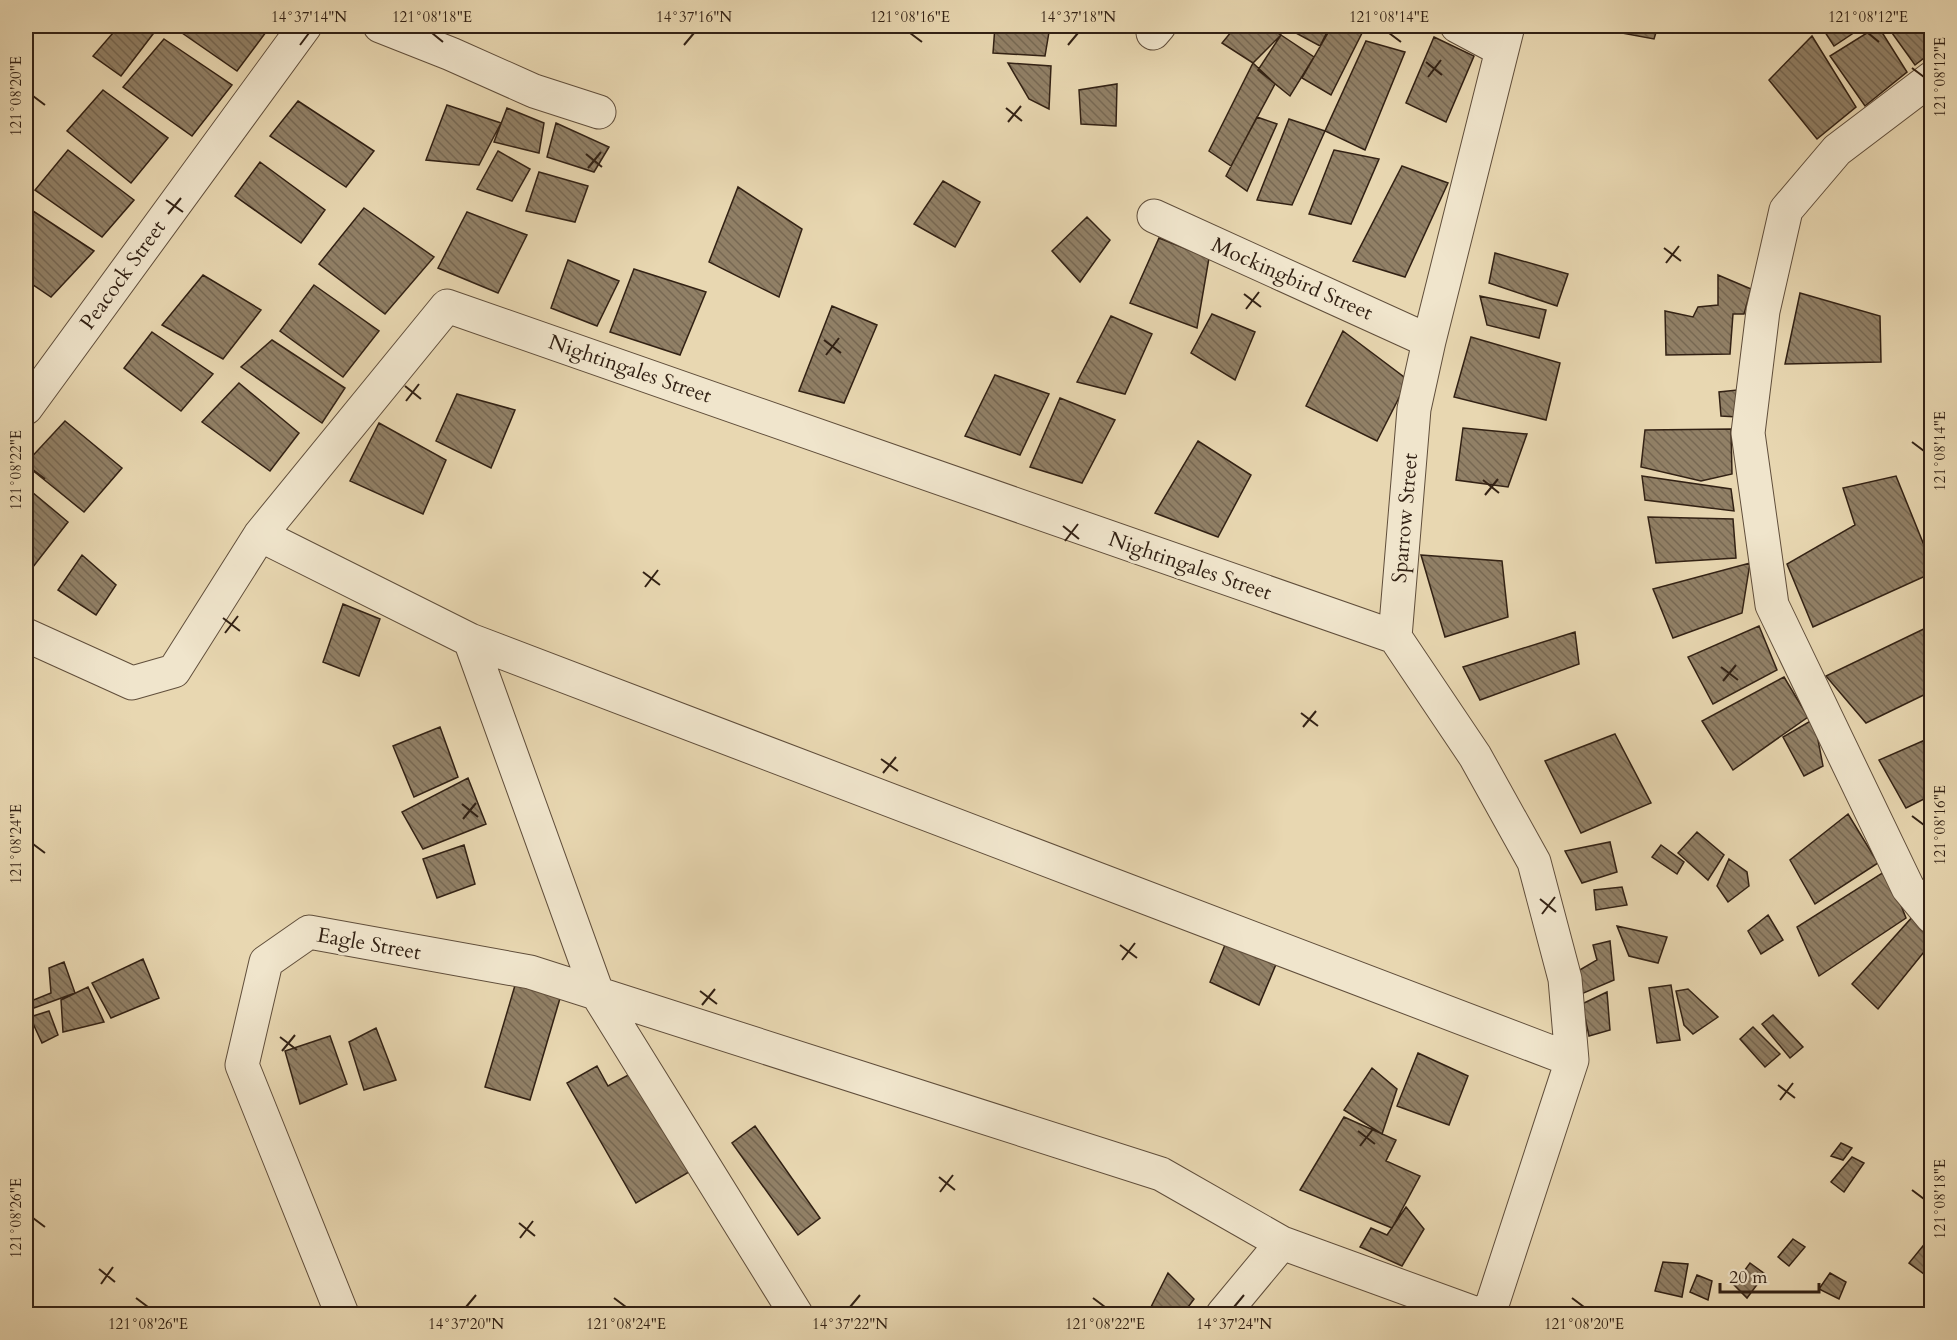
<svg xmlns="http://www.w3.org/2000/svg" width="1957" height="1340" font-family="Cardo,serif">
<style>
.building{fill:url(#building-back-hatch);stroke:#322114;stroke-width:1.5}
.lines{fill:none;stroke-linecap:round;stroke-linejoin:round}
.minor-casing{stroke:#604e3b;stroke-width:35}
.minor{stroke:#f0e5cc;stroke-width:33}
.ticks{fill:none;stroke:#322114;stroke-width:2}
.labels{text-anchor:middle;dominant-baseline:central;stroke-width:6;stroke-linejoin:round;paint-order:stroke}
.street-label{font-size:21px;fill:#322114;stroke:#f0e5cc}
.neatline{fill:none;stroke:#322114;stroke-width:2}
.ticks-label{font-size:15px;text-anchor:middle;fill:#322114}
</style>
<defs>
<pattern id="building-back-hatch" width="6" height="6" patternUnits="userSpaceOnUse" patternTransform="scale(1.5)"><rect width="6" height="6" fill="#918066"/><path d="M-1 5l2 2M0 0l6 6M5-1l2 2" fill="none" stroke="#776853"/></pattern>
</defs>
<rect width="100%" height="100%" fill="#e8d7b1"/>
<filter id="stains"><feTurbulence type="fractalNoise" baseFrequency=".00333" numOctaves="4"/><feColorMatrix values="0 0 0 0 .2 0 0 0 0 .09 0 0 0 0 .02 0 0 0 .5 -.17"/></filter>
<radialGradient id="worn" r=".72"><stop offset=".6" stop-color="#630" stop-opacity="0"/><stop offset="1" stop-color="#630" stop-opacity=".3"/></radialGradient>
<path class="building" d="M119,26H145L153,34L121,76L93,56Z
M172,26H265L269,28L237,71Z
M700,26H713L708,32Z
M995,26H1050L1045,56L993,53Z
M1236,26H1267L1281,35L1253,63L1222,43Z
M1283,26H1330L1320,46Z
M1332,26H1352L1363,31L1331,95L1302,78Z
M1584,26H1658L1654,39Z
M1821,26H1864L1834,46Z
M1878,26L1907,72L1865,106L1830,56Z
M1887,26H1932V52L1915,65Z
M1281,35L1314,57L1290,96L1258,70Z
M1812,36L1856,107L1817,139L1769,80Z
M1434,37L1474,56L1446,122L1406,103Z
M164,39L232,85L192,136L123,87Z
M1366,41L1405,52L1365,150L1325,131Z
M1008,63L1051,66L1049,109L1029,99Z
M1253,63L1275,84L1231,166L1209,151Z
M1117,84L1116,126L1081,124L1079,90Z
M103,90L168,138L131,183L67,131Z
M298,101L374,151L346,187L270,136Z
M447,105L501,123L479,165L426,160Z
M507,108L544,123L539,153L494,142Z
M1257,117L1277,124L1247,191L1226,176Z
M1289,119L1325,131L1292,205L1257,200Z
M556,123L609,147L594,172L547,157Z
M68,150L134,200L102,237L35,190Z
M1334,150L1379,159L1351,224L1309,214Z
M498,151L530,169L512,201L477,189Z
M260,162L325,210L301,243L235,196Z
M1402,166L1448,183L1405,277L1353,261Z
M539,172L588,186L575,222L526,211Z
M943,181L980,202L955,247L914,224Z
M738,187L802,229L779,297L709,262Z
M364,208L434,257L385,314L319,264Z
M33,211L94,251L51,297L26,280V219Z
M467,212L527,235L498,293L438,268Z
M1087,217L1110,240L1080,282L1052,251Z
M1159,238L1209,258L1197,328L1130,303Z
M1495,253L1568,274L1557,306L1489,283Z
M568,260L619,281L597,326L551,308Z
M634,269L706,292L680,355L610,332Z
M203,275L261,310L223,359L162,325Z
M1718,275L1751,289L1744,314H1733L1730,354L1666,355L1665,311L1693,317L1698,307L1718,305Z
M314,285L379,331L343,377L280,331Z
M1800,293L1880,316L1881,362L1785,364Z
M1480,296L1546,310L1539,338L1487,325Z
M832,306L877,325L844,403L799,391Z
M1212,314L1255,332L1235,380L1191,353Z
M1111,316L1152,334L1125,394L1077,382Z
M1343,331L1408,380L1377,441L1306,406Z
M152,332L213,374L181,411L124,368Z
M1471,337L1560,363L1546,420L1454,397Z
M272,340L345,388L322,423L241,367Z
M995,375L1049,394L1020,455L965,436Z
M239,383L299,433L270,471L202,422Z
M1737,390V417L1721,416L1719,392Z
M457,394L515,410L491,468L436,441Z
M1060,398L1115,420L1082,483L1030,467Z
M65,421L122,468L84,512L26,465V463Z
M379,423L446,460L423,514L350,481Z
M1463,428L1527,434L1508,487L1456,480Z
M1731,429L1732,474L1701,481L1641,467L1645,430Z
M1198,441L1251,475L1218,537L1155,513Z
M1642,476L1731,489L1734,511L1645,500Z
M1896,476L1932,565V573L1813,627L1787,564L1855,525L1843,488Z
M26,487L68,522L29,572L26,570Z
M1648,517L1733,519L1736,558L1656,563Z
M82,555L116,585L96,615L58,590Z
M1421,555L1502,561L1508,617L1445,637Z
M1750,563L1742,613L1673,638L1653,589Z
M343,604L380,619L359,676L323,662Z
M1932,625V691L1866,723L1826,676Z
M1759,626L1777,670L1713,704L1688,657Z
M1575,632L1579,664L1480,700L1463,667Z
M1784,677L1808,717L1733,770L1702,721Z
M1814,719L1823,766L1804,776L1783,737Z
M440,727L458,777L414,797L393,746Z
M1615,734L1651,803L1581,833L1545,761Z
M1932,737V795L1906,808L1879,760Z
M468,778L486,824L423,849L402,812Z
M1848,814L1878,863L1815,904L1790,860Z
M1697,832L1724,855L1708,880L1678,853Z
M1610,842L1617,872L1582,883L1565,851Z
M464,845L475,884L437,898L423,859Z
M1661,845L1684,862L1677,874L1652,857Z
M1729,859L1747,872L1749,886L1728,902L1717,886Z
M1887,870L1906,918L1819,976L1797,927Z
M1622,887L1627,905L1596,910L1594,890Z
M1915,914L1932,936V942L1878,1009L1852,984Z
M1768,915L1783,940L1761,954L1748,931Z
M1617,926L1667,937L1658,963L1629,956Z
M1610,941L1614,980L1579,995L1578,971L1597,960L1593,945Z
M1225,945L1277,962L1259,1005L1210,982Z
M143,959L159,998L111,1018L92,983Z
M64,962L75,993L26,1011V1003L51,993L49,968Z
M516,982L561,995L530,1100L485,1087Z
M1671,985L1680,1040L1657,1043L1649,988Z
M88,987L104,1022L63,1032L61,1000Z
M1688,989L1718,1017L1693,1034L1684,1025L1676,991Z
M1607,992L1610,1030L1589,1036L1582,1004Z
M49,1011L58,1035L42,1043L30,1017Z
M1773,1015L1803,1047L1790,1058L1762,1024Z
M1753,1027L1780,1054L1765,1067L1740,1039Z
M376,1028L396,1080L364,1090L349,1042Z
M330,1036L347,1084L300,1104L285,1051Z
M1418,1053L1468,1076L1449,1125L1397,1106Z
M597,1066L608,1086L632,1073L689,1172L636,1203L567,1083Z
M1372,1068L1397,1089L1382,1134L1344,1110Z
M1344,1117L1396,1140L1386,1161L1420,1176L1392,1228L1300,1190Z
M755,1126L820,1218L798,1235L732,1143Z
M1841,1143L1852,1148L1843,1160L1831,1156Z
M1852,1157L1864,1163L1844,1192L1831,1182Z
M1406,1207L1424,1229L1402,1266L1360,1247L1371,1228L1387,1235Z
M1931,1236L1932,1272L1928,1277L1909,1263Z
M1793,1239L1805,1247L1789,1266L1778,1257Z
M1663,1262L1688,1264L1682,1297L1655,1291Z
M1750,1263L1765,1274L1747,1298L1734,1285Z
M1168,1273L1194,1299L1183,1314H1153L1148,1313Z
M1830,1273L1846,1282L1839,1299L1819,1289Z
M1697,1275L1712,1281L1708,1300L1690,1292Z
M1644,1311L1664,1314H1644Z"/>
<g class="lines">
<g class="minor-casing">
<path id="minor" d="M380,26L451,54L534,91L599,112
M1457,26L1502,50
M1153,33L1159,26
M1932,78L1837,150L1786,210L1763,311L1748,433L1772,605L1908,888L1932,917
M1154,216L1429,341
M26,408L305,26
M260,535L470,640L1572,1060
M26,635L132,683L174,671L260,535L447,306L1395,637
M470,640L598,995L796,1314
M342,1314L242,1065L266,962L309,932L530,972L1161,1174L1282,1243L1477,1314
M1223,1314L1282,1243
M1489,1314L1572,1060L1565,979L1534,862L1475,756L1395,637L1414,409L1429,341L1508,26"/>
</g>
<use href="#minor" class="minor"/>
</g>
<path class="ticks" d="M432,33L443,42M910,33L922,42M1389,33L1401,42M1868,33L1879,42M300,45L309,33M684,45L694,33M1068,45L1078,33M1426,62L1442,75M1912,68L1924,77M1428,77L1441,60M33,96L45,105M1006,108L1022,121M1008,122L1021,106M586,154L602,167M588,168L601,152M166,200L183,212M168,214L181,198M1664,248L1681,261M1666,263L1679,246M1244,294L1261,307M1246,309L1259,292M824,340L841,353M826,355L839,338M405,386L421,399M406,401L419,384M1912,442L1924,451M33,470L45,479M1483,480L1499,493M1485,495L1498,479M1063,526L1079,539M1065,541L1078,524M643,572L660,585M645,587L658,570M223,618L240,631M225,633L238,616M1721,667L1738,680M1723,681L1736,665M1301,713L1318,726M1303,727L1316,711M881,759L898,771M883,773L896,757M462,804L478,817M1912,816L1924,825M463,819L476,803M33,844L45,853M1540,899L1556,912M1542,914L1555,897M1120,945L1137,958M1122,960L1135,943M700,991L717,1004M702,1005L715,989M280,1037L297,1050M282,1051L295,1035M1778,1085L1795,1098M1780,1100L1793,1083M1358,1131L1375,1144M1360,1146L1373,1129M939,1177L955,1190M1912,1190L1924,1199M940,1192L953,1175M33,1218L45,1227M519,1223L535,1236M520,1238L533,1221M99,1269L115,1282M101,1284L113,1267M136,1298L148,1307M614,1298L626,1307M1093,1298L1105,1307M1572,1298L1584,1307M466,1307L476,1295M850,1307L860,1295M1234,1307L1244,1295"/>
<g class="labels">
<g class="street-label">
<text transform="translate(123 275) rotate(-54)">Peacock Street</text>
<text transform="translate(1292 279) rotate(24)">Mockingbird Street</text>
<text transform="translate(630 369) rotate(19)">Nightingales Street</text>
<text transform="translate(1405 518) rotate(-85)">Sparrow Street</text>
<text transform="translate(1190 566) rotate(19)">Nightingales Street</text>
<text transform="translate(369 944) rotate(10)">Eagle Street</text>
</g>
</g>
<rect width="1957" height="1340" fill="none" stroke="#e8d7b1" stroke-width="66"/>
<path d="M1720 1283v9h99v-9" fill="none" stroke="#322114" stroke-width="3"/>
<text x="1729" y="1283" font-size="18" fill="#322114" stroke="#f0e5cc" stroke-width="4.5" paint-order="stroke">20 m</text>
<rect x="33" y="33" width="1891" height="1274" class="neatline"/>
<g class="ticks-label">
<text x="309" y="22">14°37'14"N</text>
<text x="432" y="22">121°08'18"E</text>
<text x="694" y="22">14°37'16"N</text>
<text x="910" y="22">121°08'16"E</text>
<text x="1078" y="22">14°37'18"N</text>
<text x="1389" y="22">121°08'14"E</text>
<text x="1868" y="22">121°08'12"E</text>
<text transform="translate(1940 77) rotate(-90)" y="5">121°08'12"E</text>
<text transform="translate(16 96) rotate(-90)" y="5">121°08'20"E</text>
<text transform="translate(1940 451) rotate(-90)" y="5">121°08'14"E</text>
<text transform="translate(16 470) rotate(-90)" y="5">121°08'22"E</text>
<text transform="translate(1940 825) rotate(-90)" y="5">121°08'16"E</text>
<text transform="translate(16 844) rotate(-90)" y="5">121°08'24"E</text>
<text transform="translate(1940 1199) rotate(-90)" y="5">121°08'18"E</text>
<text transform="translate(16 1218) rotate(-90)" y="5">121°08'26"E</text>
<text x="148" y="1329">121°08'26"E</text>
<text x="466" y="1329">14°37'20"N</text>
<text x="626" y="1329">121°08'24"E</text>
<text x="850" y="1329">14°37'22"N</text>
<text x="1105" y="1329">121°08'22"E</text>
<text x="1234" y="1329">14°37'24"N</text>
<text x="1584" y="1329">121°08'20"E</text>
</g>
<rect width="100%" height="100%" filter="url(#stains)"/>
<rect width="100%" height="100%" fill="url(#worn)"/>
</svg>
